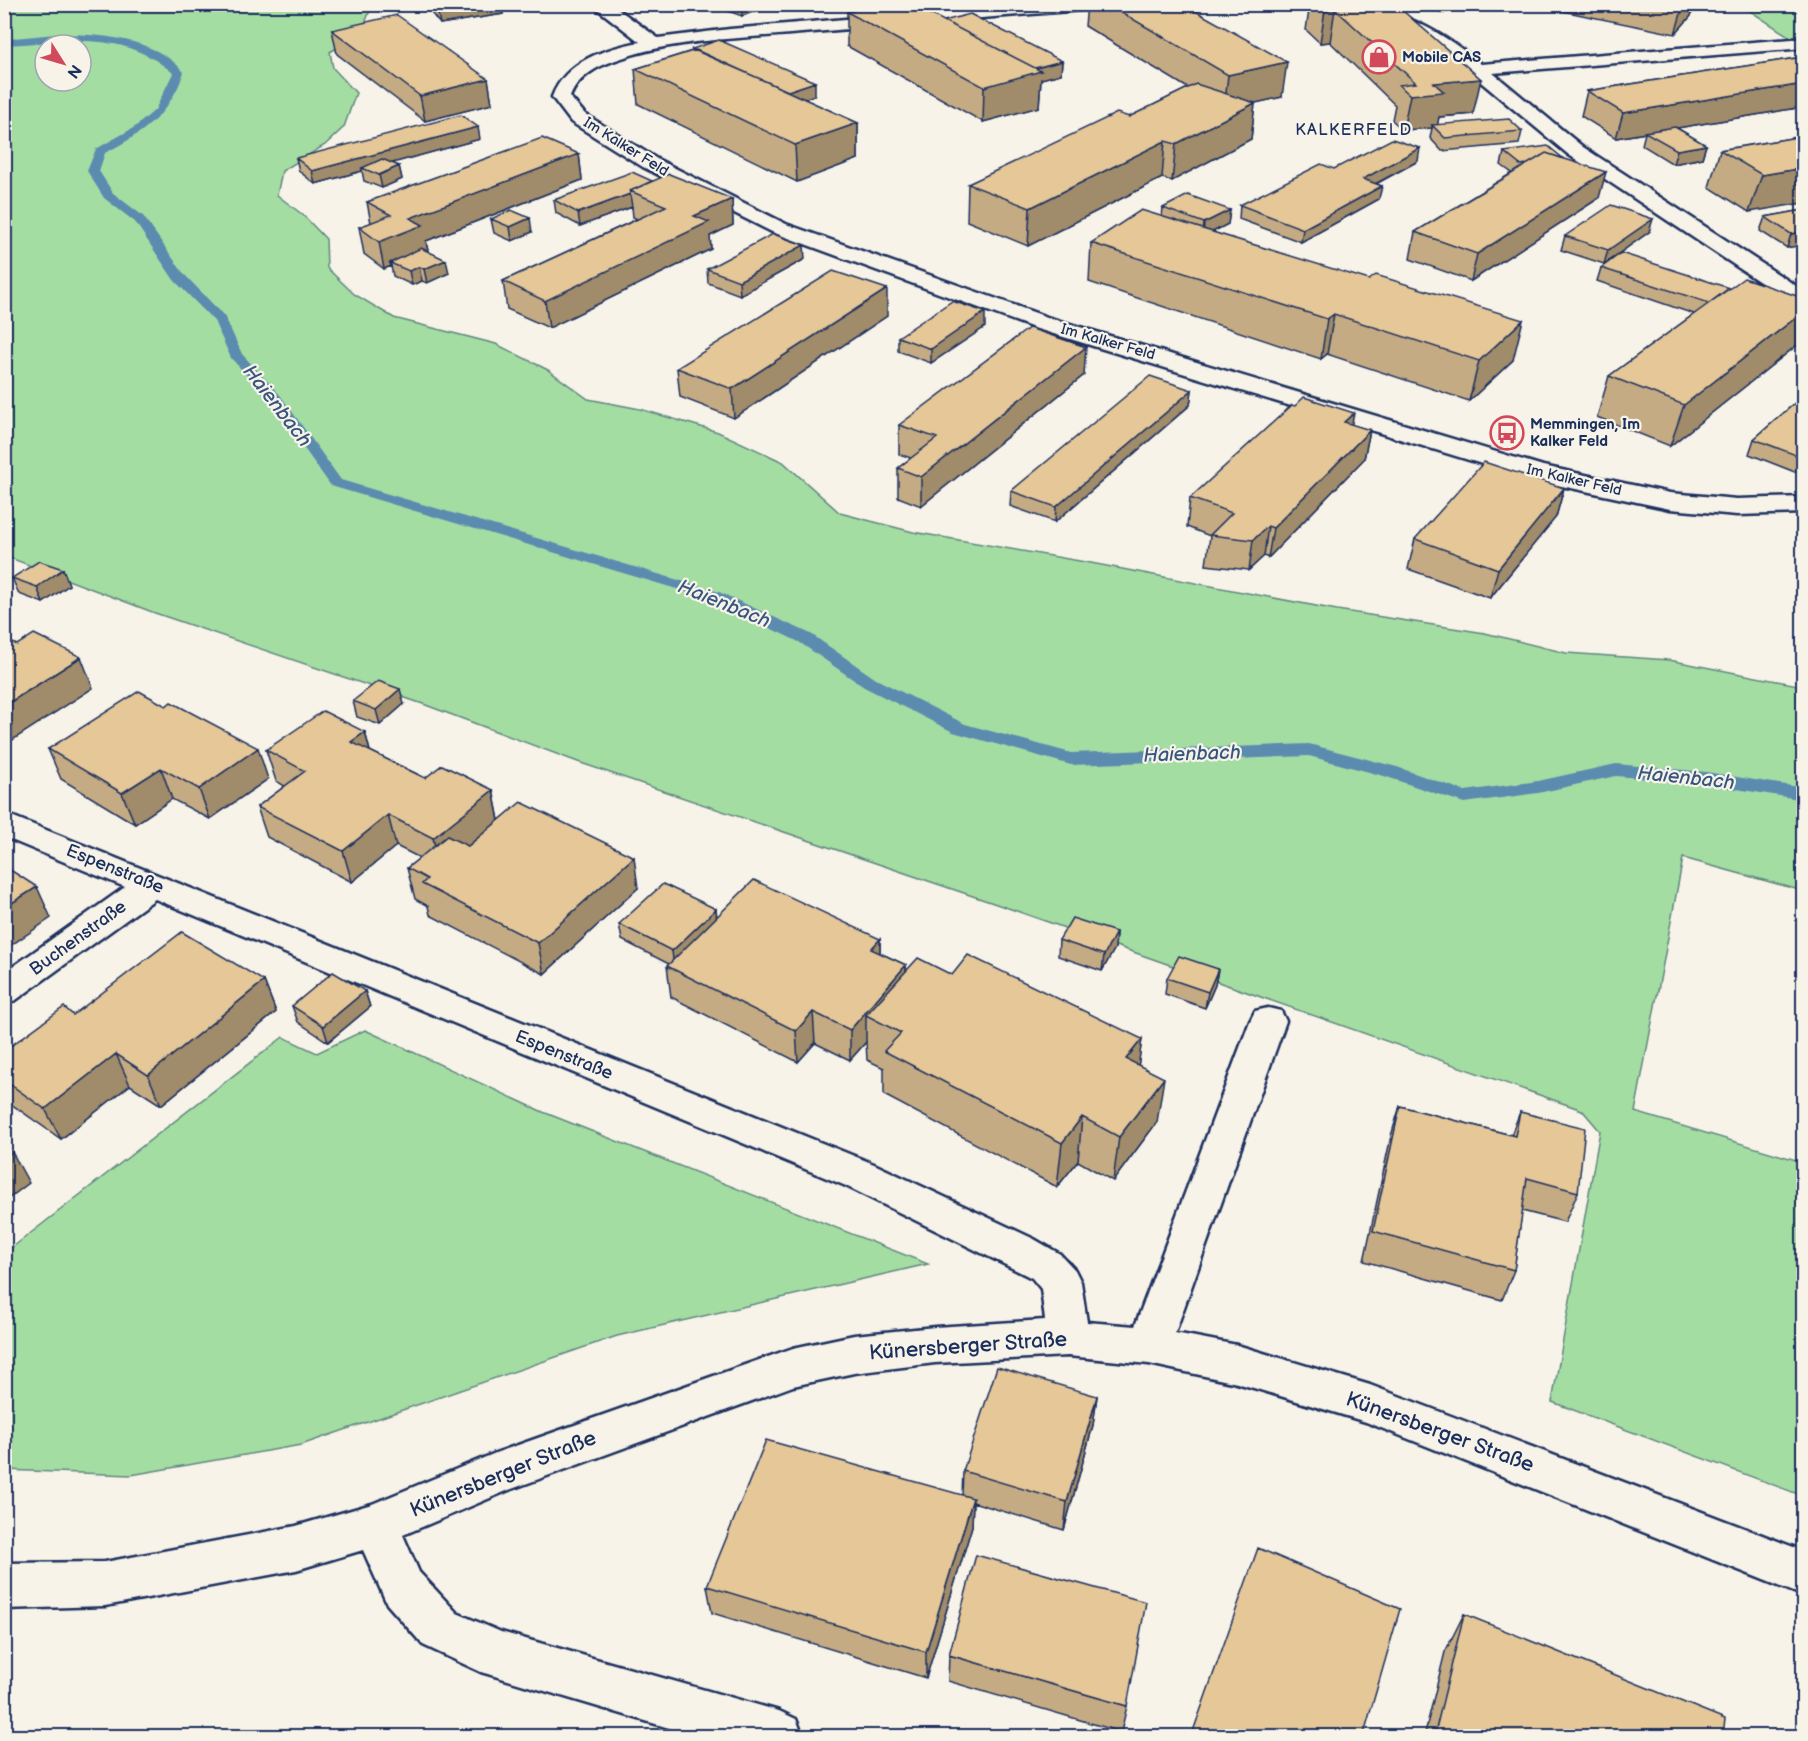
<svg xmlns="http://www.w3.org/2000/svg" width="1808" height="1741" font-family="'Balsamiq Sans',sans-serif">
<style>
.green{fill:#a4dda2;stroke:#608680;stroke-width:1.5;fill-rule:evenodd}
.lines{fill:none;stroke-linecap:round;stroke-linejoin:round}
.stream{fill:#5b8bb0;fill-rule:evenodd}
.minor-casing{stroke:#1b2f5e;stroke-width:5}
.minor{fill:#f7f3e8;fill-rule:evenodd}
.wall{fill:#c5ab83;stroke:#1b2f5e;stroke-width:1.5}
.shaded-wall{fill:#a08b6a;stroke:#1b2f5e;stroke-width:1.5}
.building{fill:#e5c798;stroke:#1b2f5e;stroke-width:1.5}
.labels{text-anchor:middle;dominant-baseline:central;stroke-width:4.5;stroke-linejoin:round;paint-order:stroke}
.far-poi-label{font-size:15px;font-weight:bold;fill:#1b2f5e;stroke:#f7f3e8;text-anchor:start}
.far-street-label{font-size:15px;fill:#1b2f5e;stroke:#f7f3e8}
.far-neighbourhood-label{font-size:16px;letter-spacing:1.5px;fill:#1b2f5e;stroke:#f7f3e8}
.street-label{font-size:18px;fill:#1b2f5e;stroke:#f7f3e8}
.water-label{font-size:20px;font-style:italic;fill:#365580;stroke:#f7f3e8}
.near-street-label{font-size:21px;fill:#1b2f5e;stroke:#f7f3e8}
</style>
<rect width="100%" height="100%" fill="#f7f3e8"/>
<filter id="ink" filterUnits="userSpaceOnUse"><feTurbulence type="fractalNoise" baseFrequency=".0167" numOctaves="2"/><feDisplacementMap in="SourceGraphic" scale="12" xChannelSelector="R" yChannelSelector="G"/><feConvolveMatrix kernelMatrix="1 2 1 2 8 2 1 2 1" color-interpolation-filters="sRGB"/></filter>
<g filter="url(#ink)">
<path class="green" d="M4,5H372L361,34L330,52L333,68L356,93L344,127L325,145L282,171L277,195L303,215L326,239L327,268L354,294L394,318L496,344L548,370L588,399L640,409L718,432L783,462L840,513L913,532L1091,563L1337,610L1485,633L1566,653L1669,660L1803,686V891L1683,858L1635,1112L1803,1162V1496L1552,1402L1600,1131L1582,1110L1011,909L578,762L423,704L155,613L5,556ZM45,45H81V81H45Z
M1741,5H1787L1803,14V36L1790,37Z
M365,1030L543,1112L928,1264L617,1336L301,1445L131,1475L5,1470V1253L283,1037L317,1053Z"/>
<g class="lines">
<path class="stream" d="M56,34C99,34 154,37 184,72C170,114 144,133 105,153L99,171L113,193L143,216L184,274L225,317L242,354L280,395L341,480L719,592L811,634L876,679L965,724L1071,753L1309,744L1397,767L1465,791L1538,781L1616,764L1706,772L1804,788V800L1706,784L1616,776L1538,793L1464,803L1384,776L1309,756L1071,765L953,732L864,687L799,642L707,598L331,486L270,401L231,358L214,321L174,280L135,222L104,198L87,171L96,149L135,127L155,110L173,73C120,28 67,43 4,45V39Z"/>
<g class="minor-casing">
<path id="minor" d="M591,4H611L658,38L730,29L1021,4H1103L1095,9C993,17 892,25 790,34C733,39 673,40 619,59C598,66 579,75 570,97L585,114L657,159L786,224L1050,318L1543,466L1670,493L1737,499L1804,497V513L1737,515L1670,509L1538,481L1034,328L772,232L643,167L571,122L552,97C566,60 605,49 640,42Z
M1327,4C1390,4 1432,24 1481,64L1804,38V48L1493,73L1583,147L1804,291V308L1796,306L1569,155L1441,49L1397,26L1329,8Z
M4,813L874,1164L1034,1239L1060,1254L1075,1270L1081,1282L1087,1322L1135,1326L1250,1021L1255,1011L1268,1008L1281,1011L1286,1021L1175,1333L1237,1345L1370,1385L1804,1551V1596L1366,1422L1237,1383L1149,1364L1068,1356L935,1363L854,1373L793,1386L509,1490L403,1535L419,1572L457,1613L501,1632L779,1711L796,1719L803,1736H696L481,1672L423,1645L387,1604L363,1550L296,1570L105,1606L4,1609V1563L105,1562L296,1526L372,1504L498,1452L793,1348L854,1335L935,1327L1045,1320L1041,1289L1032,1278L846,1186L155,899L16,1000L4,1004V973L125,887L4,837Z"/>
</g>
<use href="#minor" class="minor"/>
</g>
<path class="wall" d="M424,4H502L503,14L440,24Z
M708,4H774L742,16Z
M1087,4H1183L1282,97L1255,103L1251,139L1172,181L1162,178L1028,246L967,221L968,184L1129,117L1188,88L1085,26Z
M1310,4H1395L1473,114L1439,117L1437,125L1522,131L1519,144L1442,151L1430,138L1432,128L1403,130L1392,120L1395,105L1330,42L1320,43L1306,30Z
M1414,4H1463L1444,13Z
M1528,4H1694L1691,16L1675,34Z
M847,12L944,21L1062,61L1061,74L1041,79L1039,107L983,122L847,46Z
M332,30L488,79L492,104L425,121L337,54Z
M692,49L815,95L804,99L858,123V159L797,182L638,104L635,69L692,51Z
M1803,57V107L1677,128L1706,145L1702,158L1673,164L1642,145L1645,133L1616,138L1581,116L1587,91Z
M1803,136L1749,212L1709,187L1720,150Z
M480,139L392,163L399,166L402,179L382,188L364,181L362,171L315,184L299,171L296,158Z
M1504,152L1599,198L1471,281L1410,259L1415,232L1512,173L1501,165Z
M579,154L582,180L426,241L428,251L449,273L427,283L422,281L412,285L393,276L391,266L384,269L364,254L359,227L371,223L367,202Z
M1418,161L1376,184L1379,199L1301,242L1239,219L1240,205L1334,169Z
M652,181L732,199L733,225L710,236L711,249L549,328L507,309L503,281L637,219L633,217L632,207L580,226L556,213L554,200Z
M1163,208L1230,210L1228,224L1212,232L1513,360L1469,401L1327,354L1321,359L1089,282L1091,243L1162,217Z
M1803,210L1787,248L1760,231L1765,217Z
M491,219L532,232L512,241L494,233Z
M1649,232L1604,264L1561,250L1565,236Z
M1621,253L1801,342L1670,446L1597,417L1609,376L1694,314L1597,281L1601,268Z
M805,259L740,295L708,283L707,269Z
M887,316L734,418L680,397L677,368Z
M985,327L931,363L898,351V337Z
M1084,375L921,506L898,497V468L911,458L899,454V425Z
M1192,390L1190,405L1055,522L1010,506L1011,491Z
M1803,396V464L1795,472L1749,454L1754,439Z
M1352,425L1370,430L1364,459L1268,558L1264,556L1249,570L1206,565L1210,536L1187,527L1190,498Z
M1564,488L1556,517L1490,598L1408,569L1415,539Z
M63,569L69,585L43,603L19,594L12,578Z
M353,701L404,704L380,725L357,717Z
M365,732L370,751L425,778L493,790L499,820L638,888L544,974L430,915L428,906L415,899L407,868L420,858L396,846L352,882L267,837L257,807L285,786L276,781L266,750Z
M48,749L268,779L210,819L172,799L135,824L61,779Z
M716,909L717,917L880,939V953L906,965V971L952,975L1142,1039L1138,1065L1157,1122L1113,1181L1078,1161L1057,1187L884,1095V1068L867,1060L866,1042L850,1060L815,1043L798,1062L671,997L667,966L669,964L622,940L619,924Z
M1116,932L1115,948L1102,971L1058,956L1059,940Z
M1218,969L1215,985L1205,1008L1165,994L1167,978Z
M264,981L276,1012L161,1105L130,1085L61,1139L4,1099V1051L73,1015Z
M365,991L370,1007L328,1042L298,1022L292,1006Z
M1400,1106L1511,1135L1520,1112L1578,1192L1565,1222L1522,1211L1514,1270L1502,1300L1364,1261L1391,1136Z
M1097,1396L1093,1425L1064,1530L973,1502L972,1526L926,1678L712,1613L707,1586L962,1495L963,1471Z
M1464,1614L1723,1737H1424L1445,1652Z
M949,1655L1127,1706L1121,1732L948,1681Z"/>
<path class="shaded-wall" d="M436,4H502L503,14L440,24Z
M741,4H774L742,16Z
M1446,4H1463L1444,13Z
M1687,4H1694L1691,16L1675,34L1682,10Z
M1335,9L1330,42L1320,43L1325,10Z
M1062,61L1061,74L1041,79L1039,107L983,122L984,87L1033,69Z
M1287,62L1282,97L1224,110L1228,75Z
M488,79L492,104L425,121L420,96Z
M1481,79L1473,114L1439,117L1437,127L1432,125V128L1403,130L1410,95L1434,83Z
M815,82V95L788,104V91Z
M1803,84V107L1647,133L1645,132V133L1616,138L1623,113Z
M1255,103L1251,139L1172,181L1176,144Z
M858,123V159L797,182L795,145Z
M478,127L480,139L367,170L362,168V171L315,184L312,171Z
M1165,141L1162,178L1028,246L1030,208Z
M1706,145L1702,158L1673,164L1677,150Z
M1420,148L1418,161L1360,192L1363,179Z
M579,154L582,180L426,241L428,252L390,263L391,266L384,269L379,242L410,218Z
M399,166L402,179L382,188L379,175Z
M1803,168V203L1749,212L1762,175Z
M1606,172L1599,198L1471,281L1477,254Z
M1382,186L1379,199L1301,242L1303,229Z
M630,194L632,207L580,226L578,213Z
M732,199L733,225L710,236L711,249L549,328L545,301L694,216Z
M1230,210L1228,224L1203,237L1204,223Z
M530,218L532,232L512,241L510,227Z
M1653,219L1649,232L1604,264L1608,250Z
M1803,232V245L1787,248L1791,234Z
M804,245L805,259L740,295L739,281Z
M446,260L449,273L427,283L424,269Z
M419,267L422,281L412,285L409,271Z
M887,289V316L734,418L732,389Z
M985,312V327L931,363V349Z
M1803,312V336L1801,342L1670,446L1684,405Z
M1334,314L1327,354L1321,359L1327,319Z
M1523,320L1513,360L1469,401L1479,361Z
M1086,347L1084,375L921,506V477Z
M1192,390L1190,405L1055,522L1056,507Z
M1354,413L1348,442L1344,422Z
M1370,430L1364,459L1268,558L1273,528Z
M1803,455V464L1795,472L1801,457Z
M1564,488L1556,517L1490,598L1498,569Z
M1268,526L1264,556L1249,570L1253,540Z
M63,569L69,585L43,603L37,587Z
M81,657L93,688L5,745L4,706Z
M400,689L404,704L380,725L376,710Z
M365,732L373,763L351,742Z
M258,748L268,779L210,819L199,789Z
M161,768L172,799L135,824L122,793Z
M493,790L499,821L440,869L433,838Z
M388,815L396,846L352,882L343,851Z
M634,857L638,888L544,974L538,943Z
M37,887L51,918L4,950V908Z
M716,909L717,925L674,967L672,951Z
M1116,932L1115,948L1102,971L1104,955Z
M880,939V970L871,949Z
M906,965V996L866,1015V1042L850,1060V1030Z
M1218,969L1215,985L1205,1008L1208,992Z
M264,981L276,1012L161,1105L148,1075Z
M365,991L370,1007L328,1042L323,1026Z
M813,1012L815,1043L798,1062L796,1031Z
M1142,1039L1136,1083L1126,1059Z
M116,1054L130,1085L61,1139L45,1109Z
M1164,1078L1157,1122L1113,1181L1119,1137Z
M1082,1117L1078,1161L1057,1187L1062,1143Z
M12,1152L29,1183L4,1202V1159Z
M1097,1396L1093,1425L1064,1530L1067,1502Z
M973,1498L972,1526L926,1678V1652Z"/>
<path class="building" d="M878,4H911L1041,71L984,87L847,12Z
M1107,4H1183L1287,62L1228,75Z
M1320,4H1395L1481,79L1434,83L1444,92L1410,95L1399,85L1416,83L1335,9L1325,10Z
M1652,4H1687L1682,10Z
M970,14L1062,61L1035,68L944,21Z
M397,15L488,79L420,96L332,30Z
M719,40L815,82L788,91L692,49Z
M696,50L858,123L795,145L635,69Z
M1803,57V84L1623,113L1587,91Z
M1196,84L1255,103L1176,144L1165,141L1030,208L968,184L1117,113L1129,117Z
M461,115L478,127L312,171L296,158Z
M1509,119L1522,131L1445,138L1432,125Z
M1675,127L1706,145L1677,150L1645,132Z
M1803,136V168L1762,175L1720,150Z
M542,138L579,154L410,218L423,225L379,242L359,227L391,215L367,202Z
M1392,139L1420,148L1363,179L1382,186L1303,229L1240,205L1321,164L1334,169Z
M1548,146L1564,159L1546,153L1528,164L1520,165L1504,152Z
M1546,153L1606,172L1477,254L1415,232Z
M382,159L399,166L379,175L362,168Z
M632,172L652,181L630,191V194L578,213L554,200Z
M669,174L732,199L694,216L709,222L545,301L503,281L666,206L630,191Z
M1188,195L1230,210L1204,223L1163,208Z
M1611,205L1653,219L1608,250L1565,236Z
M511,210L530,218L510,227L491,219Z
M1141,210L1369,280L1376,275L1523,320L1479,361L1334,314L1327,319L1091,243Z
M1803,210V232L1791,234L1765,217Z
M773,234L804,245L739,281L707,269Z
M421,248L446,260L424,269L419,267L409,271L390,263Z
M1621,253L1729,288L1709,303L1601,268Z
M833,271L887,289L732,389L677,368Z
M1744,278L1803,298V312L1684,405L1609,376Z
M952,301L985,312L931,349L898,337Z
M1029,328L1086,347L921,477L898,468L937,438L899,425Z
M1150,376L1192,390L1056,507L1011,491Z
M1803,396V455L1801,457L1754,439Z
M1304,397L1354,413L1344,422L1370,430L1273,528L1268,526L1253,540L1210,535L1232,513L1190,498L1292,405L1295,406Z
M1484,462L1564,488L1498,569L1415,539Z
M39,561L63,569L37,587L12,578Z
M34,634L81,657L4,706V639L17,645Z
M378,681L400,689L376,710L353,701Z
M139,691L166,706L171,702L258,748L199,789L161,768L122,793L48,749Z
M323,711L365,732L351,742L425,778L442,765L493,790L433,838L388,815L343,851L257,807L305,771L266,750Z
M521,802L634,857L538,943L422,884L427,879L407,868L447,836L468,846Z
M4,866L37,887L4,908Z
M754,880L880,939L871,949L906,965L850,1030L813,1012L796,1031L667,966Z
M663,884L716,909L672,951L619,924Z
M1072,918L1116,932L1104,955L1059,940Z
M182,932L264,981L148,1075L116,1054L45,1109L4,1080V1051L64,1007L73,1015Z
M968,955L1142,1039L1126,1059L1164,1078L1119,1137L1082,1117L1062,1143L884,1051L901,1033L866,1015L918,958L952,975Z
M1179,956L1218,969L1208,992L1167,978Z
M333,972L365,991L323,1026L292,1006Z
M1400,1106L1515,1136L1520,1112L1585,1128L1578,1192L1527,1178L1514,1270L1373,1231Z
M4,1147L12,1152L4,1159Z
M997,1367L1097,1396L1067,1502L963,1471Z
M766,1440L973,1498L926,1652L707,1586Z
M1258,1548L1400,1609L1363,1737H1191Z
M976,1555L1146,1602L1127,1706L949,1655Z
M1464,1614L1725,1719L1723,1737H1434Z"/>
</g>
<defs>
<g id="shop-ring" transform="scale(1.725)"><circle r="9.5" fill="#f7f3e8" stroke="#d1495b" stroke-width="1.5"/><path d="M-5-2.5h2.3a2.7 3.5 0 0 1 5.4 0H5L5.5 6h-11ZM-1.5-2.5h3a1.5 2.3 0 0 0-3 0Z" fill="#d1495b"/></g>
<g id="bus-ring" transform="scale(1.725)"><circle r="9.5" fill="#f7f3e8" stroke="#d1495b" stroke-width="1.5"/><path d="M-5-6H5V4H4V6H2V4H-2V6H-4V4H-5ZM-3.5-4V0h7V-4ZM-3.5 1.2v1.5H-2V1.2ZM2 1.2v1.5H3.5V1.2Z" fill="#d1495b"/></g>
</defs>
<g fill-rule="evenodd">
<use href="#shop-ring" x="1379" y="57"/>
<use href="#bus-ring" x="1507" y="433"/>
</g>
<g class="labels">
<g class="far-poi-label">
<text x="1402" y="57">Mobile CAS</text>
<text x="1530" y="424">Memmingen, Im<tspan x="1530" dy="17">Kalker Feld</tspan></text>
</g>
<g class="far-street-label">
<text transform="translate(626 147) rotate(32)">Im Kalker Feld</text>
<text transform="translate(1108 342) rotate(16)">Im Kalker Feld</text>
<text transform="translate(1574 480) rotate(13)">Im Kalker Feld</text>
</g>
<g class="far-neighbourhood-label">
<text x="1354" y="130">KALKERFELD</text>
</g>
<g class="street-label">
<text transform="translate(115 869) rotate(22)">Espenstraße</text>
<text transform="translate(78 938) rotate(-36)">Buchenstraße</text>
<text transform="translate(564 1055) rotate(22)">Espenstraße</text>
</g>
<g class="water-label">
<text transform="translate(277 406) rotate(52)">Haienbach</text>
<text transform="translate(724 604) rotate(22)">Haienbach</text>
<text transform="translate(1192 754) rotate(-2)">Haienbach</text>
<text transform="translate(1686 778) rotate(6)">Haienbach</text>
</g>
<g class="near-street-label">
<text transform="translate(968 1346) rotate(-4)">Künersberger Straße</text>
<text transform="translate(1440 1432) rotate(20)">Künersberger Straße</text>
<text transform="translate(503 1474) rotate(-22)">Künersberger Straße</text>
</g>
</g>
<rect width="1808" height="1741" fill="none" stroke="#f7f3e8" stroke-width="24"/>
<rect x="12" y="12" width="1784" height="1717" fill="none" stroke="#1b2f5e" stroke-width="2" filter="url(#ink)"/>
<g transform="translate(63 63) rotate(127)"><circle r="28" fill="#f7f3e8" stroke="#9fa5b1" stroke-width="1.5"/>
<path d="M0-4.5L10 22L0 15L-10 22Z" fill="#d1495b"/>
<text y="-9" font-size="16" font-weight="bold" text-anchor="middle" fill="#1b2f5e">N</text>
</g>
</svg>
